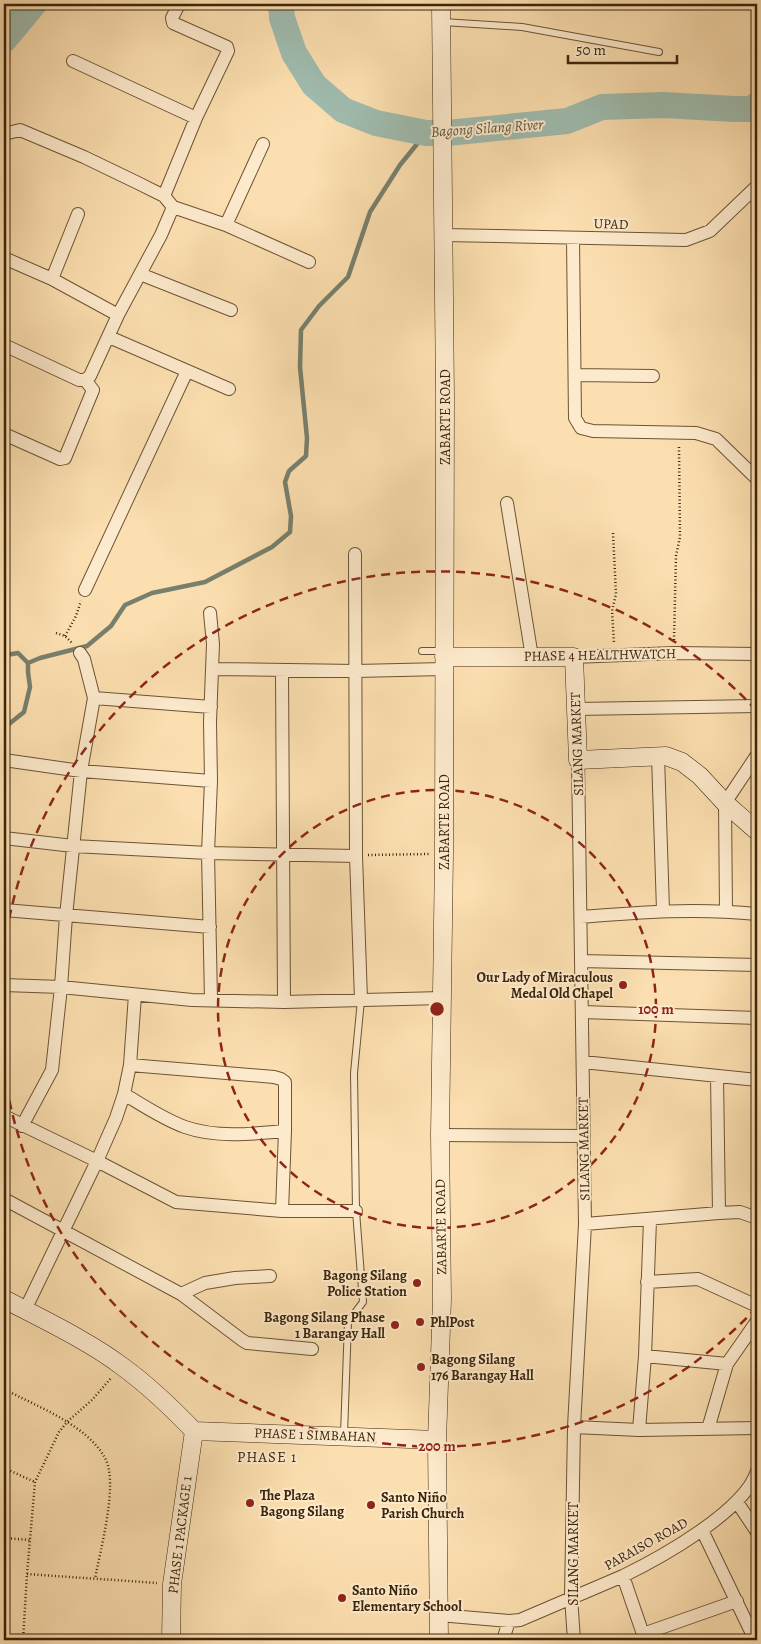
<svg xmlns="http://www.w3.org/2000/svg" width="761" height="1644" font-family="Alegreya,serif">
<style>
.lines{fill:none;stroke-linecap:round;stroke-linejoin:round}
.stream{stroke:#77806d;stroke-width:4.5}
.river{stroke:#9fbcaf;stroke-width:26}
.lane-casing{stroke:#6b5434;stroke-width:8}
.street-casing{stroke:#6b5434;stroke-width:14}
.secondary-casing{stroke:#3b250b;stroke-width:19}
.path{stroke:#3b250b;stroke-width:2.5;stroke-dasharray:1 2.5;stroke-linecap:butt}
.lane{stroke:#fdeacc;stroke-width:6}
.street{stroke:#fdeacc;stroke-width:12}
.secondary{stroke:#fdeacc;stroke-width:18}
.ring{fill:none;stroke:#8f2418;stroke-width:2.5;stroke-dasharray:9 6}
.poi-dot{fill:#8f2418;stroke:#fdeacc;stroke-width:2}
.labels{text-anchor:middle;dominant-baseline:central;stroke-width:4;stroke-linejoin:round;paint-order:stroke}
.street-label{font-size:14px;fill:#3b250b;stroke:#fdeacc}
.poi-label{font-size:14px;font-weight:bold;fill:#3b250b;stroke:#fdeacc;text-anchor:start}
.water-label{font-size:15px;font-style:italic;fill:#59523c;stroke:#fdeacc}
.neighbourhood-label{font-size:15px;letter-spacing:1px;fill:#3b250b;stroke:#fdeacc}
.centre{fill:#8f2418;stroke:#fdeacc;stroke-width:2.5}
.ring-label{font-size:15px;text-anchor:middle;font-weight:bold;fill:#8f2418;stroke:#fdeacc;stroke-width:4;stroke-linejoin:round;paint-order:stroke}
</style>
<rect width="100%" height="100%" fill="#fcdfb0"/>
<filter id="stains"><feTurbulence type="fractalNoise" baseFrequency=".004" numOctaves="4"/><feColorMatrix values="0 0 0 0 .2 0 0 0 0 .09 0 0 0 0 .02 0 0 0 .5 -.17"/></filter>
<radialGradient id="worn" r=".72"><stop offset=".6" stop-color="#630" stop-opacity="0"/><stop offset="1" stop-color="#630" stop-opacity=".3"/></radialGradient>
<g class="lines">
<path class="stream" d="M4,657L6,655L18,653L28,663V672L30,687L24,712L4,728
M28,663L40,658L87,646L111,626L125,605L152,593L205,582L272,547L290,532L291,516L285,482L289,471L306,456L307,438L300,367L301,330L319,306L348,277L370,212L400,165L426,133"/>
<path class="river" d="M281,4L282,18L294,53L314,85L343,110L376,123L426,133H447L567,121L602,107L663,105L734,109H752L757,105
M4,40L34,4"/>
<g class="lane-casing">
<path id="lane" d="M443,22L522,27L659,52
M422,651H442
M344,1434L348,1322L363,1302L356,1211L354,1073L361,1000"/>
</g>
<g class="street-casing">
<path id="street" d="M73,61L196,118
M4,134L20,130L84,157L138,183L164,196L173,207L226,225L309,262
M164,196L196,118L228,51L227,47L173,23L172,18L179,4
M226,225L263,144
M444,235L686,240L710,231L757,186
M573,238L575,418L581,428L593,431L696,433L716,439L757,479
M4,258L52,279L118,315
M140,274L231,310
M52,279L78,214
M109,337L229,389
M4,345L79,380H85
M575,375L653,376
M85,380L90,376L118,315L161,235L173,207
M4,434L60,459L65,458L93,390L85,380
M507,503L532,657
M355,554L356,856L361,1000
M85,590L187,371
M210,613L213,644L210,722L211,781L208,853L211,1000
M574,657L674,653L757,654
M212,669L356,671L444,669
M282,671L284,1002
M94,698L211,707
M576,709L757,706
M658,756L663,910
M4,760L81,771L211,781
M4,838L73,846L208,853L356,856
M4,910L210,927
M726,911L725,803L757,755
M581,917C641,912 696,908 757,914
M581,961L757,965
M4,985L61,987L192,1000L284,1002L442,998
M582,1012L757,1018
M583,1062L757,1080
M130,1065L274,1077L281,1079L285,1082V1131L282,1211
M717,1076L719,1213
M124,1094C144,1106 163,1119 185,1127C216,1138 253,1134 285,1131
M4,1116L97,1161L176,1202L282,1211H356
M22,1126L52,1070L61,987L66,916L81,771L94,698L84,659L80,653
M440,1135L584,1136
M4,1199L181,1294L242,1340L247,1343L312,1349
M585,1224L719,1213L740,1212L757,1218
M647,1282L698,1279L757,1306
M181,1294L205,1283L235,1278L270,1276
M25,1310L97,1161L116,1118L124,1094L130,1065L135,995
M645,1356L727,1364
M574,1427L639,1430L757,1428
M708,1429L727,1364L757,1321
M639,1430L645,1356L650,1220
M737,1502L757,1532
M702,1530L755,1640
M623,1576L645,1640
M439,1615L509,1621L520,1620L623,1576C660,1558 745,1511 757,1471
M643,1634L737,1601
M503,1640L509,1621
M574,1640L571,1597L574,1427L585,1224L578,760"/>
</g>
<g class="secondary-casing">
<path id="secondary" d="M444,657H574L578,760L666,756L682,762L700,776L725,803L757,831
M4,1299C42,1319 89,1341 123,1367C149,1386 172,1408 194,1431
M194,1431L437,1440
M171,1640L172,1584L194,1431
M439,1640L437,1440L442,1299L440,1135L444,854L445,396L441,4"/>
</g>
<path class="path" d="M613,533L616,594L612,611L614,643
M56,633L65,636L72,643
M65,636L76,616L81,601
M674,640L676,556L680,537L679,446
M368,855L430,854
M6,1390C38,1407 87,1425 105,1458C119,1483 100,1551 95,1579
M4,1468L35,1482
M4,1538L30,1540
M27,1574L157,1583
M23,1640L27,1574L35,1482L59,1432L67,1422L92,1400L112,1377"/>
<use href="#lane" class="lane"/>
<use href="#street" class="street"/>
<use href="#secondary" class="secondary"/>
</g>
<g class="ring">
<circle cx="437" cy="1009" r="219"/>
<path d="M757 1307A437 437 0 0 1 4 1070M4 948A437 437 0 0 1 757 711"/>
</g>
<g class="poi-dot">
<circle cx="623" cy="985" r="5"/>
<circle cx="417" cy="1283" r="5"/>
<circle cx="420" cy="1322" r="5"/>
<circle cx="395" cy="1325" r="5"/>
<circle cx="421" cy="1367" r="5"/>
<circle cx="250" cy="1503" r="5"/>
<circle cx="371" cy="1505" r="5"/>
<circle cx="342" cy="1598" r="5"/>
</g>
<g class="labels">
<g class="street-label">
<text transform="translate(611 224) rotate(2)">UPAD</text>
<text transform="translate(445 417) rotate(-90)">ZABARTE ROAD</text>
<text transform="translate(600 655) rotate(-1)">PHASE 4 HEALTHWATCH</text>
<text transform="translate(577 744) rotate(-92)">SILANG MARKET</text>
<text transform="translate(444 822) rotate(-90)">ZABARTE ROAD</text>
<text transform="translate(584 1149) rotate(-91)">SILANG MARKET</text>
<text transform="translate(441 1227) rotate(-91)">ZABARTE ROAD</text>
<text transform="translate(315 1435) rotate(2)">PHASE 1 SIMBAHAN</text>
<text transform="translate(180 1535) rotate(-83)">PHASE 1 PACKAGE 1</text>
<text transform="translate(646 1544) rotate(-29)">PARAISO ROAD</text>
<text transform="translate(573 1554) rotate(-90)">SILANG MARKET</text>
</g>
<g class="poi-label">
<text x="613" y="977" text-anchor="end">Our Lady of Miraculous<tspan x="613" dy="16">Medal Old Chapel</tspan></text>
<text x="407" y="1275" text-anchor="end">Bagong Silang<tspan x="407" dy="16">Police Station</tspan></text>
<text x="385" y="1317" text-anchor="end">Bagong Silang Phase<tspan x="385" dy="16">1 Barangay Hall</tspan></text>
<text x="430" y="1322">PhlPost</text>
<text x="431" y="1359">Bagong Silang<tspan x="431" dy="16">176 Barangay Hall</tspan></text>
<text x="260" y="1495">The Plaza<tspan x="260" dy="16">Bagong Silang</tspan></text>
<text x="381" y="1497">Santo Niño<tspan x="381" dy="16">Parish Church</tspan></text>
<text x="352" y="1590">Santo Niño<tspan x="352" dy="16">Elementary School</tspan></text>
</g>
<g class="water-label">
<text transform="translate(487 128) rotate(-4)">Bagong Silang River</text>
</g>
<g class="neighbourhood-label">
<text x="267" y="1457">PHASE 1</text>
</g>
</g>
<circle cx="437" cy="1009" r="8" class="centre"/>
<g class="ring-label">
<text x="656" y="1014">100 m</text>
<text x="437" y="1451">200 m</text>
</g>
<rect width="761" height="1644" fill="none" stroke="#fcdfb0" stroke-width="20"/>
<rect x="5" y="5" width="751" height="1634" fill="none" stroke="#3b250b" stroke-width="2.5"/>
<rect x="10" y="10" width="741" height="1624" fill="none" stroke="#3b250b"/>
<path d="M568 55v8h109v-8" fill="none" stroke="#3b250b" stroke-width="2.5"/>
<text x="576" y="55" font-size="15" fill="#3b250b" stroke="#fdeacc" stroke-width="4" paint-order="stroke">50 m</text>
<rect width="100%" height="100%" filter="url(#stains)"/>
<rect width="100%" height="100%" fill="url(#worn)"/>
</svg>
